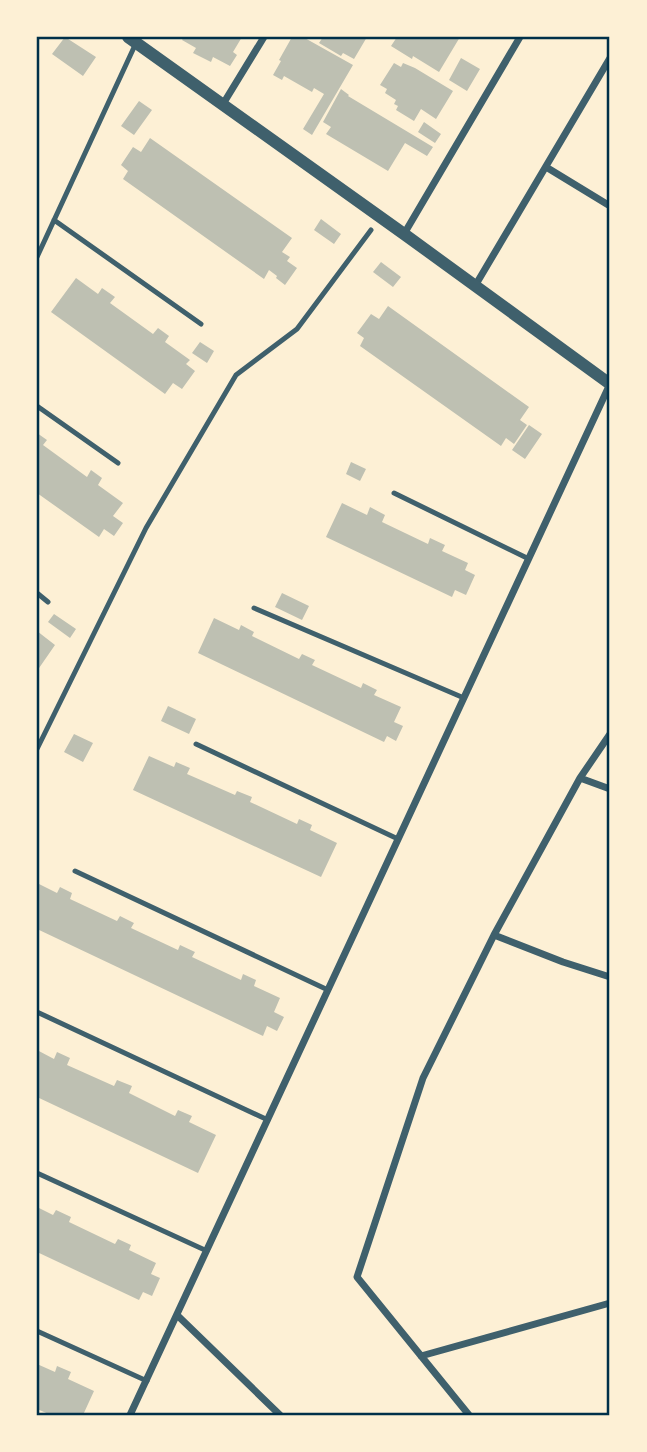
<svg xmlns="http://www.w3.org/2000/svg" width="647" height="1452" font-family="Mulish,sans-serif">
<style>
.building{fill:#bec0b2}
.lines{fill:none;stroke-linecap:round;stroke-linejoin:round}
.service{stroke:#3f606c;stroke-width:5}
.minor{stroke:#3f606c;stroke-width:7}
.tertiary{stroke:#3f606c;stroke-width:12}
.neatline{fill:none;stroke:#003049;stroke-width:2.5}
</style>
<rect width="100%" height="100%" fill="#fdf0d5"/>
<path class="building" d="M65,37L96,57L83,76L52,54Z
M184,37H242L233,52L237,55L230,66L213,57L211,62L193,53L196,48L182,40Z
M292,37H303L353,65L312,135L303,129L324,94L314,88L312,92L284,76L282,80L273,75L281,61L279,60Z
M323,37H367L354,59L343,53L341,56L319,43Z
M397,37H460L439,72L413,56L412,59L391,46Z
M461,58L480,69L467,91L449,80Z
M394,63L401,67L403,63L415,68L453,91L436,119L421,109L414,121L396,110L398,106L394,104L396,100L385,93L387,89L380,85Z
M341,89L349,95L348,96L433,147L427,156L405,143L388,171L326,134L331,127L323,122Z
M139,101L152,110L134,135L121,126Z
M424,122L441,134L435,143L418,132Z
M150,138L292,238L282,252L290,257L287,261L297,268L285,285L276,278L277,276L269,270L264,279L123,179L128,171L121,165L133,147L141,152Z
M321,219L341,234L334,244L314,230Z
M381,262L401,277L393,287L373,272Z
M76,278L98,294L102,288L115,297L110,303L153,334L158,328L169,336L165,342L190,360L186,364L195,371L182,389L173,383L165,394L51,312Z
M388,306L529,407L520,420L527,425L514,444L506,438L501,446L360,346L364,338L357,333L371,314L379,319Z
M200,342L214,351L207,363L192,353Z
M529,425L542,434L525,459L512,450Z
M37,433L47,440L43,445L87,477L91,470L102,478L98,485L123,503L113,516L123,523L114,536L104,529L99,537L37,493Z
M351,462L366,469L360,481L346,474Z
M342,503L367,515L370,507L385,515L382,522L428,544L430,538L445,545L442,551L468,563L465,570L475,575L466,595L455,590L452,597L326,537Z
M282,593L309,606L302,620L275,607Z
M54,614L76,629L70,638L48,622Z
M214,618L239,630L241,625L254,632L252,636L299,659L302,654L315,660L312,665L361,688L363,683L377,690L374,695L401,707L394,722L403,726L396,741L387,736L384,742L198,653Z
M37,631L55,645L37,671Z
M168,706L196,719L189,734L161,721Z
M74,734L93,743L83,762L64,752Z
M149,756L174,767L176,762L190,768L187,774L235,795L237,791L252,797L250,802L297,824L299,819L312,825L310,830L337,843L321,877L133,790Z
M37,883L57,893L60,887L72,893L70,899L117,921L120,916L134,923L131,928L178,950L180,945L195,952L192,957L241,980L243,974L256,980L254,986L280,998L274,1012L284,1017L277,1031L267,1026L263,1036L37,929Z
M37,1050L54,1059L57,1052L70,1058L67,1065L114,1086L117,1080L132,1086L129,1093L175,1116L178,1110L192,1116L189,1122L216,1135L198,1173L37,1097Z
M37,1207L53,1215L56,1210L71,1217L69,1222L115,1244L118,1239L131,1245L129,1250L156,1263L151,1274L160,1278L152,1296L143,1292L139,1300L37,1252Z
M37,1364L55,1372L57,1366L71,1372L68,1379L94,1391L83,1415H51L37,1409Z"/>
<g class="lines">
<path class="service" d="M54,220L201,324
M37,257L136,43
M37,406L118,463
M394,493L529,559
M37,593L48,602
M254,608L464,698
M196,744L398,839
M37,749L146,528L236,375L297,329L371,230
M75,871L328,990
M37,1012L268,1120
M37,1173L207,1251
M37,1331L147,1381"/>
<path class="minor" d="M223,104L264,37
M546,167L610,206
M404,234L520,37
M475,286L610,58
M610,734L580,778L494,935L563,962L610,977
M580,778L610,789
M177,1315L280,1415
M421,1356L610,1303
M130,1415L610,384
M469,1415L357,1277L423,1078L494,935"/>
<path class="tertiary" d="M128,37L404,234L610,384"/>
</g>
<rect width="647" height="1452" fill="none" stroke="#fdf0d5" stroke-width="77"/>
<rect x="38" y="38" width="570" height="1376" class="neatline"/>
</svg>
